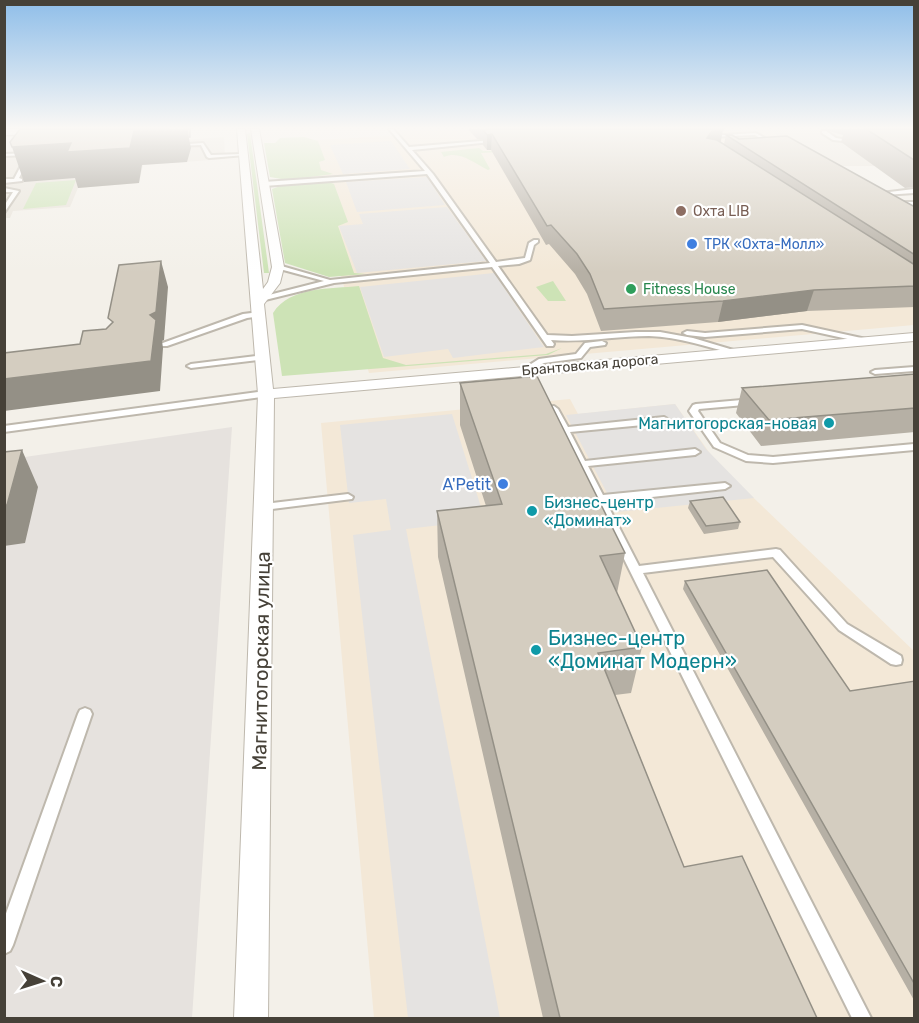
<svg xmlns="http://www.w3.org/2000/svg" width="919" height="1023" font-family="Rubik,sans-serif">
<style>
.residential{fill:#e7e2d8}
.commercial{fill:#f3e8d7}
.industrial{fill:#e6e2de}
.green{fill:#cde3b6}
.parking{fill:#e5e3e1}
.lines{fill:none;stroke-linecap:round;stroke-linejoin:round}
.service-casing{stroke:#beb8ad;stroke-width:4}
.minor-casing{stroke:#beb8ad;stroke-width:2}
.tertiary-casing{stroke:#beb8ad;stroke-width:3}
.service{fill:#fff;fill-rule:evenodd}
.minor{fill:#fff;fill-rule:evenodd}
.tertiary{fill:#fff;fill-rule:evenodd}
.wall{fill:#b6b0a5}
.shaded-wall{fill:#949086}
.building{fill:#d4cdc0;stroke:#949086;stroke-width:1.5}
.education-dot{fill:#8d6e63;stroke:#fff;stroke-width:2}
.shop-dot{fill:#3f7fe0;stroke:#fff;stroke-width:2}
.leisure-dot{fill:#2e9e5b;stroke:#fff;stroke-width:2}
.culture-dot{fill:#0f9aa8;stroke:#fff;stroke-width:2}
.labels{text-anchor:middle;dominant-baseline:central;stroke-width:4.5;stroke-linejoin:round;paint-order:stroke}
.far-education-label{font-size:14px;fill:#785e54;stroke:#fff;text-anchor:start}
.far-shop-label{font-size:14px;fill:#366cbe;stroke:#fff;text-anchor:start}
.far-leisure-label{font-size:14px;fill:#27864d;stroke:#fff;text-anchor:start}
.far-street-label{font-size:14px;fill:#464138;stroke:#fff}
.culture-label{font-size:16px;fill:#0d838f;stroke:#fff;text-anchor:end}
.shop-label{font-size:16px;fill:#366cbe;stroke:#fff;text-anchor:end}
.near-culture-label{font-size:20px;fill:#0d838f;stroke:#fff;text-anchor:start}
.near-street-label{font-size:20px;fill:#464138;stroke:#fff}
</style>
<rect width="100%" height="100%" fill="#f3f0e9"/>
<path class="residential" d="M589,129H914V166H831L601,136Z
M224,137L225,159L143,165L139,183L78,188L70,207L13,211L10,218H5V153Z"/>
<path class="commercial" d="M407,129H589L601,136L767,129L914,215V325L369,373L302,141L401,135L397,130Z
M570,399L578,414L675,404L716,462L914,651V1018H374L321,423Z"/>
<path class="industrial" d="M232,427L192,1018H5L4,460Z"/>
<path class="green" d="M250,133L269,273H264L247,134Z
M304,137L318,141L325,160L319,162L321,170L333,174L287,180L270,177L264,143H275L280,138Z
M479,148L483,151H513L481,153L490,169L488,170C474,163 459,150 444,157L441,152Z
M76,180L66,205L23,209L36,183Z
M326,181L334,184L348,222L338,226L354,273L366,274L329,277L285,263L272,189L286,184Z
M553,281L566,301H548L536,287Z
M359,286L383,358L406,365L546,354L562,348L548,355L282,376L273,313C290,286 331,289 359,286Z"/>
<path class="parking" d="M391,141L410,169L343,174L330,145Z
M427,177L445,205L357,212L346,182Z
M447,207L486,261L357,273L339,226L363,224L359,214Z
M494,273L544,347L453,358L448,349L384,357L360,287Z
M675,404L706,449L754,498L617,512L566,415Z
M452,414L485,520L406,529L500,1018H408L353,535L391,530L386,499L349,503L340,425Z"/>
<g class="lines">
<g class="service-casing">
<path id="service" d="M389,129H393L409,147L493,140L491,142L412,150L433,174L496,262L525,258L529,243L534,240H538V242L534,245L530,260L519,264L498,266L547,335L572,336L636,332H660L693,338L740,352L736,354C707,347 679,337 649,336C616,336 584,343 551,340L554,344L553,346H547L492,267L334,283L257,302V298L324,281L276,268V266L278,265L330,280L490,263L427,174L264,186L261,184L264,182L425,171Z
M822,131H826L836,138L856,141L854,142L833,140L822,133Z
M756,133L768,140L764,141L755,135L708,137L706,136Z
M203,143L211,155L243,154L245,155L209,158L207,157L201,145L175,146L173,145Z
M30,153L28,155L4,156V154Z
M25,158L29,159L19,178L22,179V181L4,183V179H14Z
M4,188L19,191L4,213V206L13,192H4Z
M914,189V193L884,195L881,193Z
M904,202H914V206L902,205L901,204Z
M259,312L263,314L262,316L247,318L167,346H161L160,344L243,314Z
M802,325L866,339L870,341L866,343L802,329L705,337L687,335L683,333L687,331L705,333Z
M602,341L606,343L605,345L590,347L581,358L544,363L524,373L520,371L539,359L576,354L585,343Z
M264,355L268,357L267,359L191,368L187,366L191,364Z
M914,367V371L875,374L871,372L875,370Z
M266,391L269,392V396L4,432V426Z
M753,399L756,400V404L699,409L698,411L720,443L748,455L773,457L914,444V450L773,463L746,461L714,447L689,411L693,405L696,404Z
M554,406L558,409L568,427L664,417L669,420L664,423L570,432L585,461L695,449L700,452L695,455L588,466L603,495L725,483L730,486L725,489L606,502L639,566L776,549L780,550L847,624L901,656L902,660L901,664L896,665L891,664L839,630L773,557L643,573L871,1018H852L551,412L539,414L535,411L539,408Z
M348,494L353,497L352,499L264,510L259,507L264,504Z
M85,708L90,710L92,714L13,945L10,951L4,954V919L78,714L80,710Z"/>
</g>
<g class="minor-casing">
<path id="minor" d="M237,129H245L263,289L268,282L272,267L251,129H259L284,267L280,283L264,304L273,389L914,333V341L274,398L268,1018H234L258,394Z"/>
</g>
<g class="tertiary-casing">
<path id="tertiary" d="M4,129H54L55,131L50,134L4,135Z"/>
</g>
<use href="#service" class="service"/>
<use href="#minor" class="minor"/>
<use href="#tertiary" class="tertiary"/>
</g>
<path class="wall" d="M468,129H722L721,142L724,144L726,135L739,139L915,207V307L807,311L718,322L601,331L587,294L575,274L549,244L546,245L491,150H487L483,145V139H477Z
M822,129H915V187L905,188L841,142L843,135Z
M915,374V432L761,446L736,413L742,388Z
M460,383L625,553L617,593L642,647L631,693L615,695L684,867L817,1018H543L438,557L437,511L486,506L460,425Z
M690,501L740,522L738,529L704,534L688,508Z
M685,581L850,691L915,681V1002L683,589Z"/>
<path class="shaded-wall" d="M168,129H187L191,148L187,162L142,165L139,183L78,188L75,178L24,182L12,147L134,131Z
M723,130L720,145L707,138L712,131Z
M492,134L491,150H487V135Z
M161,261L168,287L164,340L162,341L163,348L160,391L4,411V379L150,315Z
M814,290L807,311L718,322L723,301Z
M22,450L38,487L25,543L4,546V505Z"/>
<path class="building" d="M20,129H168L134,131L130,148L67,152L71,143L12,147L10,142Z
M187,129H190V137H188Z
M490,129H722L723,130L712,131L707,138L717,140L915,265V286L814,290L723,301L604,309L590,274L577,254L551,225L547,226L492,134L487,135L483,130Z
M866,129H915V160H914Z
M726,135H732L739,139L787,136L915,207V255Z
M161,261L156,312L150,315L156,320L151,361L4,379V353L80,344L83,331L106,329L113,322L108,318L119,265Z
M915,374V408L769,420L742,388Z
M537,376L625,553L600,556L642,647L598,653L684,867L742,856L817,1018H560L437,511L502,504L460,383Z
M22,450L7,505H4V452Z
M723,497L740,522L706,526L690,501Z
M767,570L850,691L915,681V985L685,581Z"/>
<linearGradient id="sky" x2="0" y2="1"><stop stop-color="#8fbee9"/><stop offset="0.47" stop-color="#faf8f5"/><stop offset="1" stop-color="#faf8f5" stop-opacity="0"/></linearGradient>
<rect width="919" height="272" fill="url(#sky)"/>
<circle class="education-dot" cx="681" cy="211" r="6"/>
<g class="shop-dot">
<circle cx="692" cy="244" r="6"/>
<circle cx="503" cy="484" r="6"/>
</g>
<circle class="leisure-dot" cx="631" cy="289" r="6"/>
<g class="culture-dot">
<circle cx="829" cy="423" r="6"/>
<circle cx="532" cy="511" r="6"/>
<circle cx="536" cy="650" r="6"/>
</g>
<g class="labels">
<g class="far-education-label">
<text x="693" y="211">Охта LIB</text>
</g>
<g class="far-shop-label">
<text x="704" y="244">ТРК «Охта-Молл»</text>
</g>
<g class="far-leisure-label">
<text x="643" y="289">Fitness House</text>
</g>
<g class="far-street-label">
<text transform="translate(590 365) rotate(-5)">Брантовская дорога</text>
</g>
<g class="culture-label">
<text x="817" y="423">Магнитогорская-новая</text>
<text x="544" y="502" text-anchor="start">Бизнес-центр<tspan x="544" dy="18">«Доминат»</tspan></text>
</g>
<g class="shop-label">
<text x="491" y="484">A'Petit</text>
</g>
<g class="near-culture-label">
<text x="548" y="638">Бизнес-центр<tspan x="548" dy="23">«Доминат Модерн»</tspan></text>
</g>
<g class="near-street-label">
<text transform="translate(261 661) rotate(-89)">Магнитогорская улица</text>
</g>
</g>
<rect width="919" height="1023" fill="none" stroke="#464138" stroke-width="12"/>
<g transform="translate(42 981) rotate(93)" stroke="#ffffff" stroke-width="4.5" paint-order="stroke">
<path d="M0-4.5L10 22L0 15L-10 22Z" fill="#464138"/>
<text y="-9" font-size="16" font-weight="bold" text-anchor="middle" fill="#464138">С</text>
</g>
</svg>
